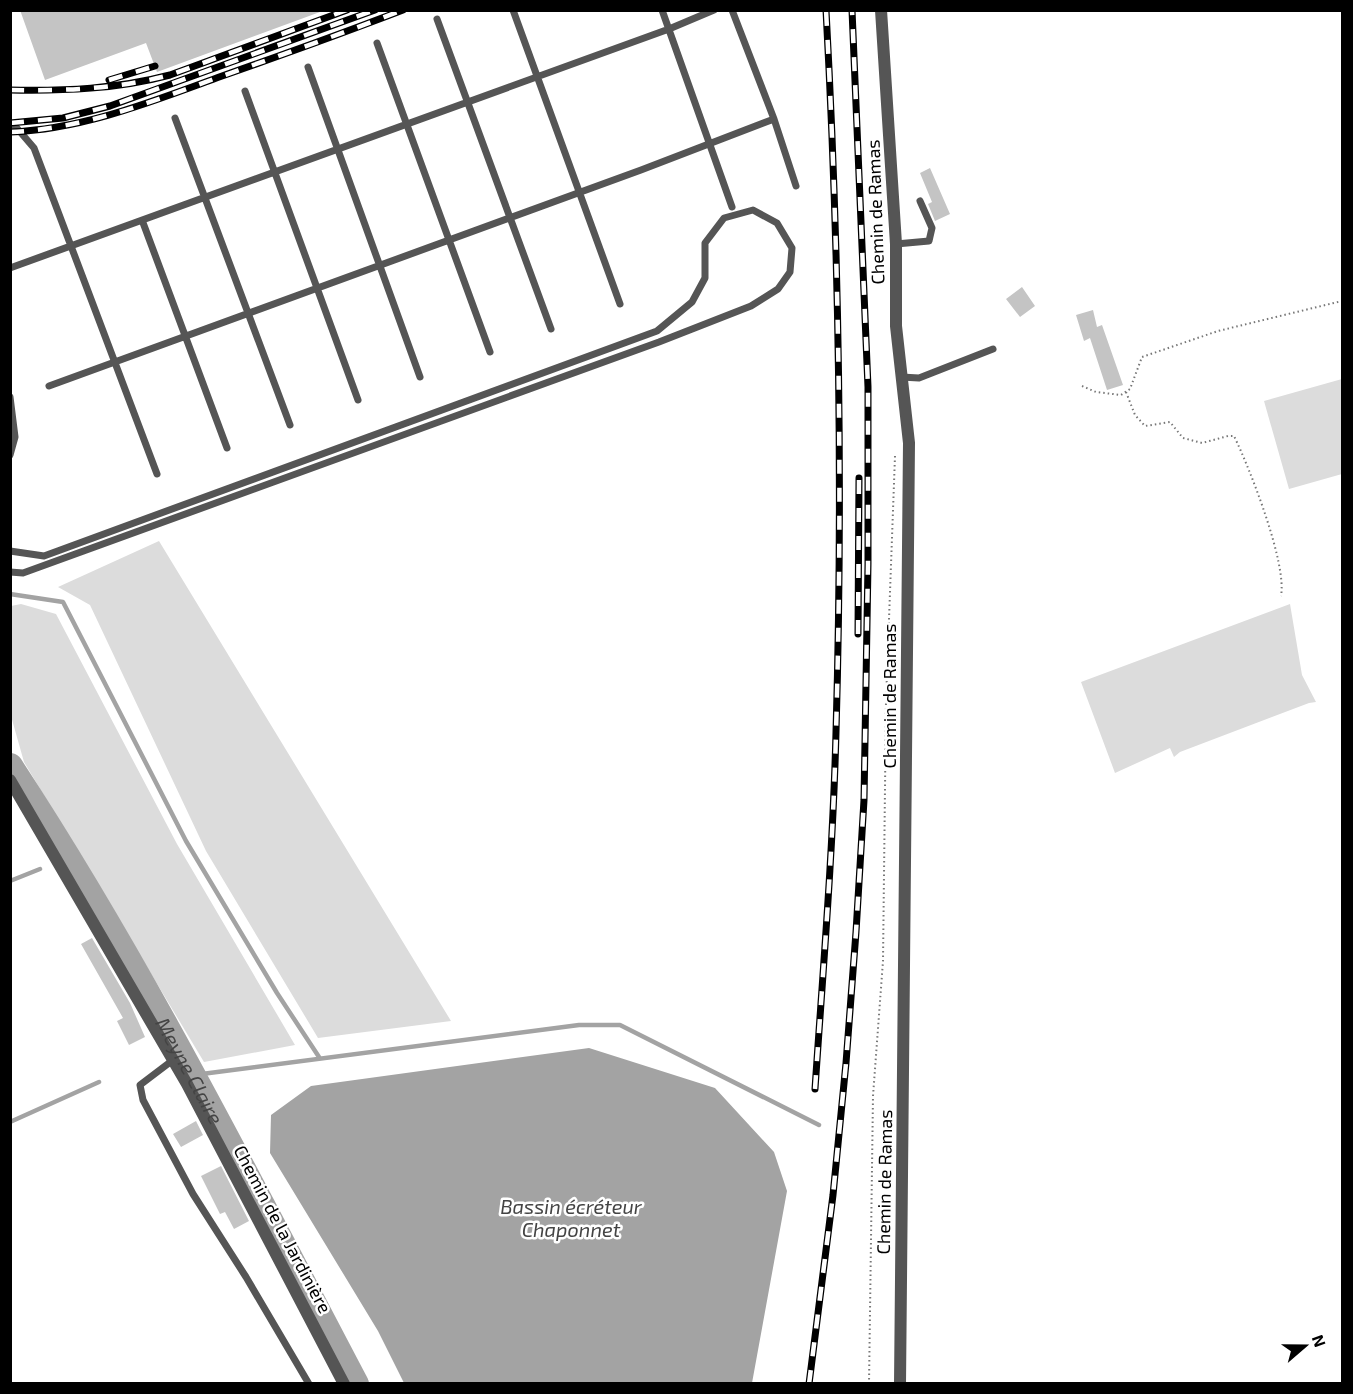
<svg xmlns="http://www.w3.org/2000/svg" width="1353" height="1394" font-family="'Exo 2',sans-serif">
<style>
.green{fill:#dcdcdc}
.water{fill:#a3a3a3}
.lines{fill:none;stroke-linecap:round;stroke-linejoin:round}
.stream{stroke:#a3a3a3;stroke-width:4.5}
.river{stroke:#a3a3a3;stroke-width:26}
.building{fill:#c4c4c4}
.path{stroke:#777;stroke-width:2;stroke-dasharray:1.5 3;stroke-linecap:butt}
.service{stroke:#555;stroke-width:7}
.minor{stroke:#555;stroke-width:12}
.rail-casing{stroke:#000;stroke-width:7}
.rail{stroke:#fff;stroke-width:4.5;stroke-dasharray:14;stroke-linecap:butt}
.labels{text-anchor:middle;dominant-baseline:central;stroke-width:5;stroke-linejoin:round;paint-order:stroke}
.street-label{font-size:18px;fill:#000;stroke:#fff}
.water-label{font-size:20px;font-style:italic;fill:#444;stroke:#fff}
</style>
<rect width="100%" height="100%" fill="#fff"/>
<path class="green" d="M1342,379V474L1289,489L1264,401Z
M159,541L451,1021L318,1038L206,851L90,605L58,587Z
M21,604L56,614L177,844L295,1045L204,1062L24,762L11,716V606Z
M1290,604L1302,675L1316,702L1309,703L1180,752L1174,757L1170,748L1115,773L1081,682Z"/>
<path class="water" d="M589,1048L715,1088L774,1152L787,1191L752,1383H404L378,1331L270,1153L271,1115L311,1086Z"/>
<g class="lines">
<path class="stream" d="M10,594L63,602L186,841L277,993L319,1057
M10,881L40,869
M194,1075L579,1025H620L819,1125
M10,1122L99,1082"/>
<path class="river" id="s1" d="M10,766C140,964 246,1175 356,1384"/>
</g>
<path class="building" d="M20,10H319L320,12L157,72L146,43L45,80Z
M930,168L950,214L935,221L928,204L932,202L920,173Z
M1022,287L1035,306L1020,317L1006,299Z
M1093,310L1097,327L1102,325L1123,385L1107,390L1090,338L1084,341L1076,315Z
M92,938L130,1003L145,1037L129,1045L117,1021L123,1018L81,944Z
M196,1121L203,1135L181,1147L173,1134Z
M221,1166L249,1221L234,1229L225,1212L220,1214L201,1176Z"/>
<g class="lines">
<path class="path" d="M1082,386L1096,392L1121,395L1130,389L1142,357L1218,331L1342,301
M1126,392L1135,415L1145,426L1170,422L1183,438L1202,443L1228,436H1234C1250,469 1287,563 1281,596
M869,1384L873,1096L883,961L886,701L895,456"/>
<path class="service" d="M513,10L620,304
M662,10L732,207
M437,19L551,329
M377,43L490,352
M308,67L420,377
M245,91L358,400
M175,118L290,425
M774,119L796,186
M10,124L16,127L34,148L157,474
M142,220L227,448
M896,244L929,241L932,228L920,201
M10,268L669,29L714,10
M901,377L919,378L993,349
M49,386L641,170L774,119L732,10
M10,397L15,437L10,455
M10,551L44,556L657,331L692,302L705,278V243L724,218L753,210L777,223L792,248L790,272L778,289L751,306L659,342L23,573L10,572
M173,1060L140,1085L143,1100L193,1194L246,1277L309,1384"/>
<path class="minor" d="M881,10L896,244V326L909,443L900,1384
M10,780L187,1084L344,1384"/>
<g class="rail-casing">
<path id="rail" d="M109,80L155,66
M10,90C65,91 117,89 170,75L347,10
M10,123L63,118L110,106L375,10
M10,132C85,129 153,101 222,76C282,55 343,33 403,10
M858,634L859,478
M815,1089C823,970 833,851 836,732C843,491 839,250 826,10
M809,1384L833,1195L846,1063L856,932L864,800L868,564V387L852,10"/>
</g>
<use href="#rail" class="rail"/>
</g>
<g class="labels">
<g class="street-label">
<text transform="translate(875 212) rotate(-92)">Chemin de Ramas</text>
<text transform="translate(889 696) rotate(-90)">Chemin de Ramas</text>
<text transform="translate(884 1182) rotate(-89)">Chemin de Ramas</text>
<text transform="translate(283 1229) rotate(62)">Chemin de la Jardinière</text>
</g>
<g class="water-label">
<text stroke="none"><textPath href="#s1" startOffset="354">Meyne Claire</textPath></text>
<text x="571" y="1206">Bassin écréteur<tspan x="571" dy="23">Chaponnet</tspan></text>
</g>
</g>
<rect width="1353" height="1394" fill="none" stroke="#000000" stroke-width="24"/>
<g transform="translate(1305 1346) rotate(70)" stroke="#ffffff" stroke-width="4.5" paint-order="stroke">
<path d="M0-4.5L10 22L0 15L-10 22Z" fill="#000000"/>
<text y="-9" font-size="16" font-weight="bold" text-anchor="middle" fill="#000000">N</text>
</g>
</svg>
